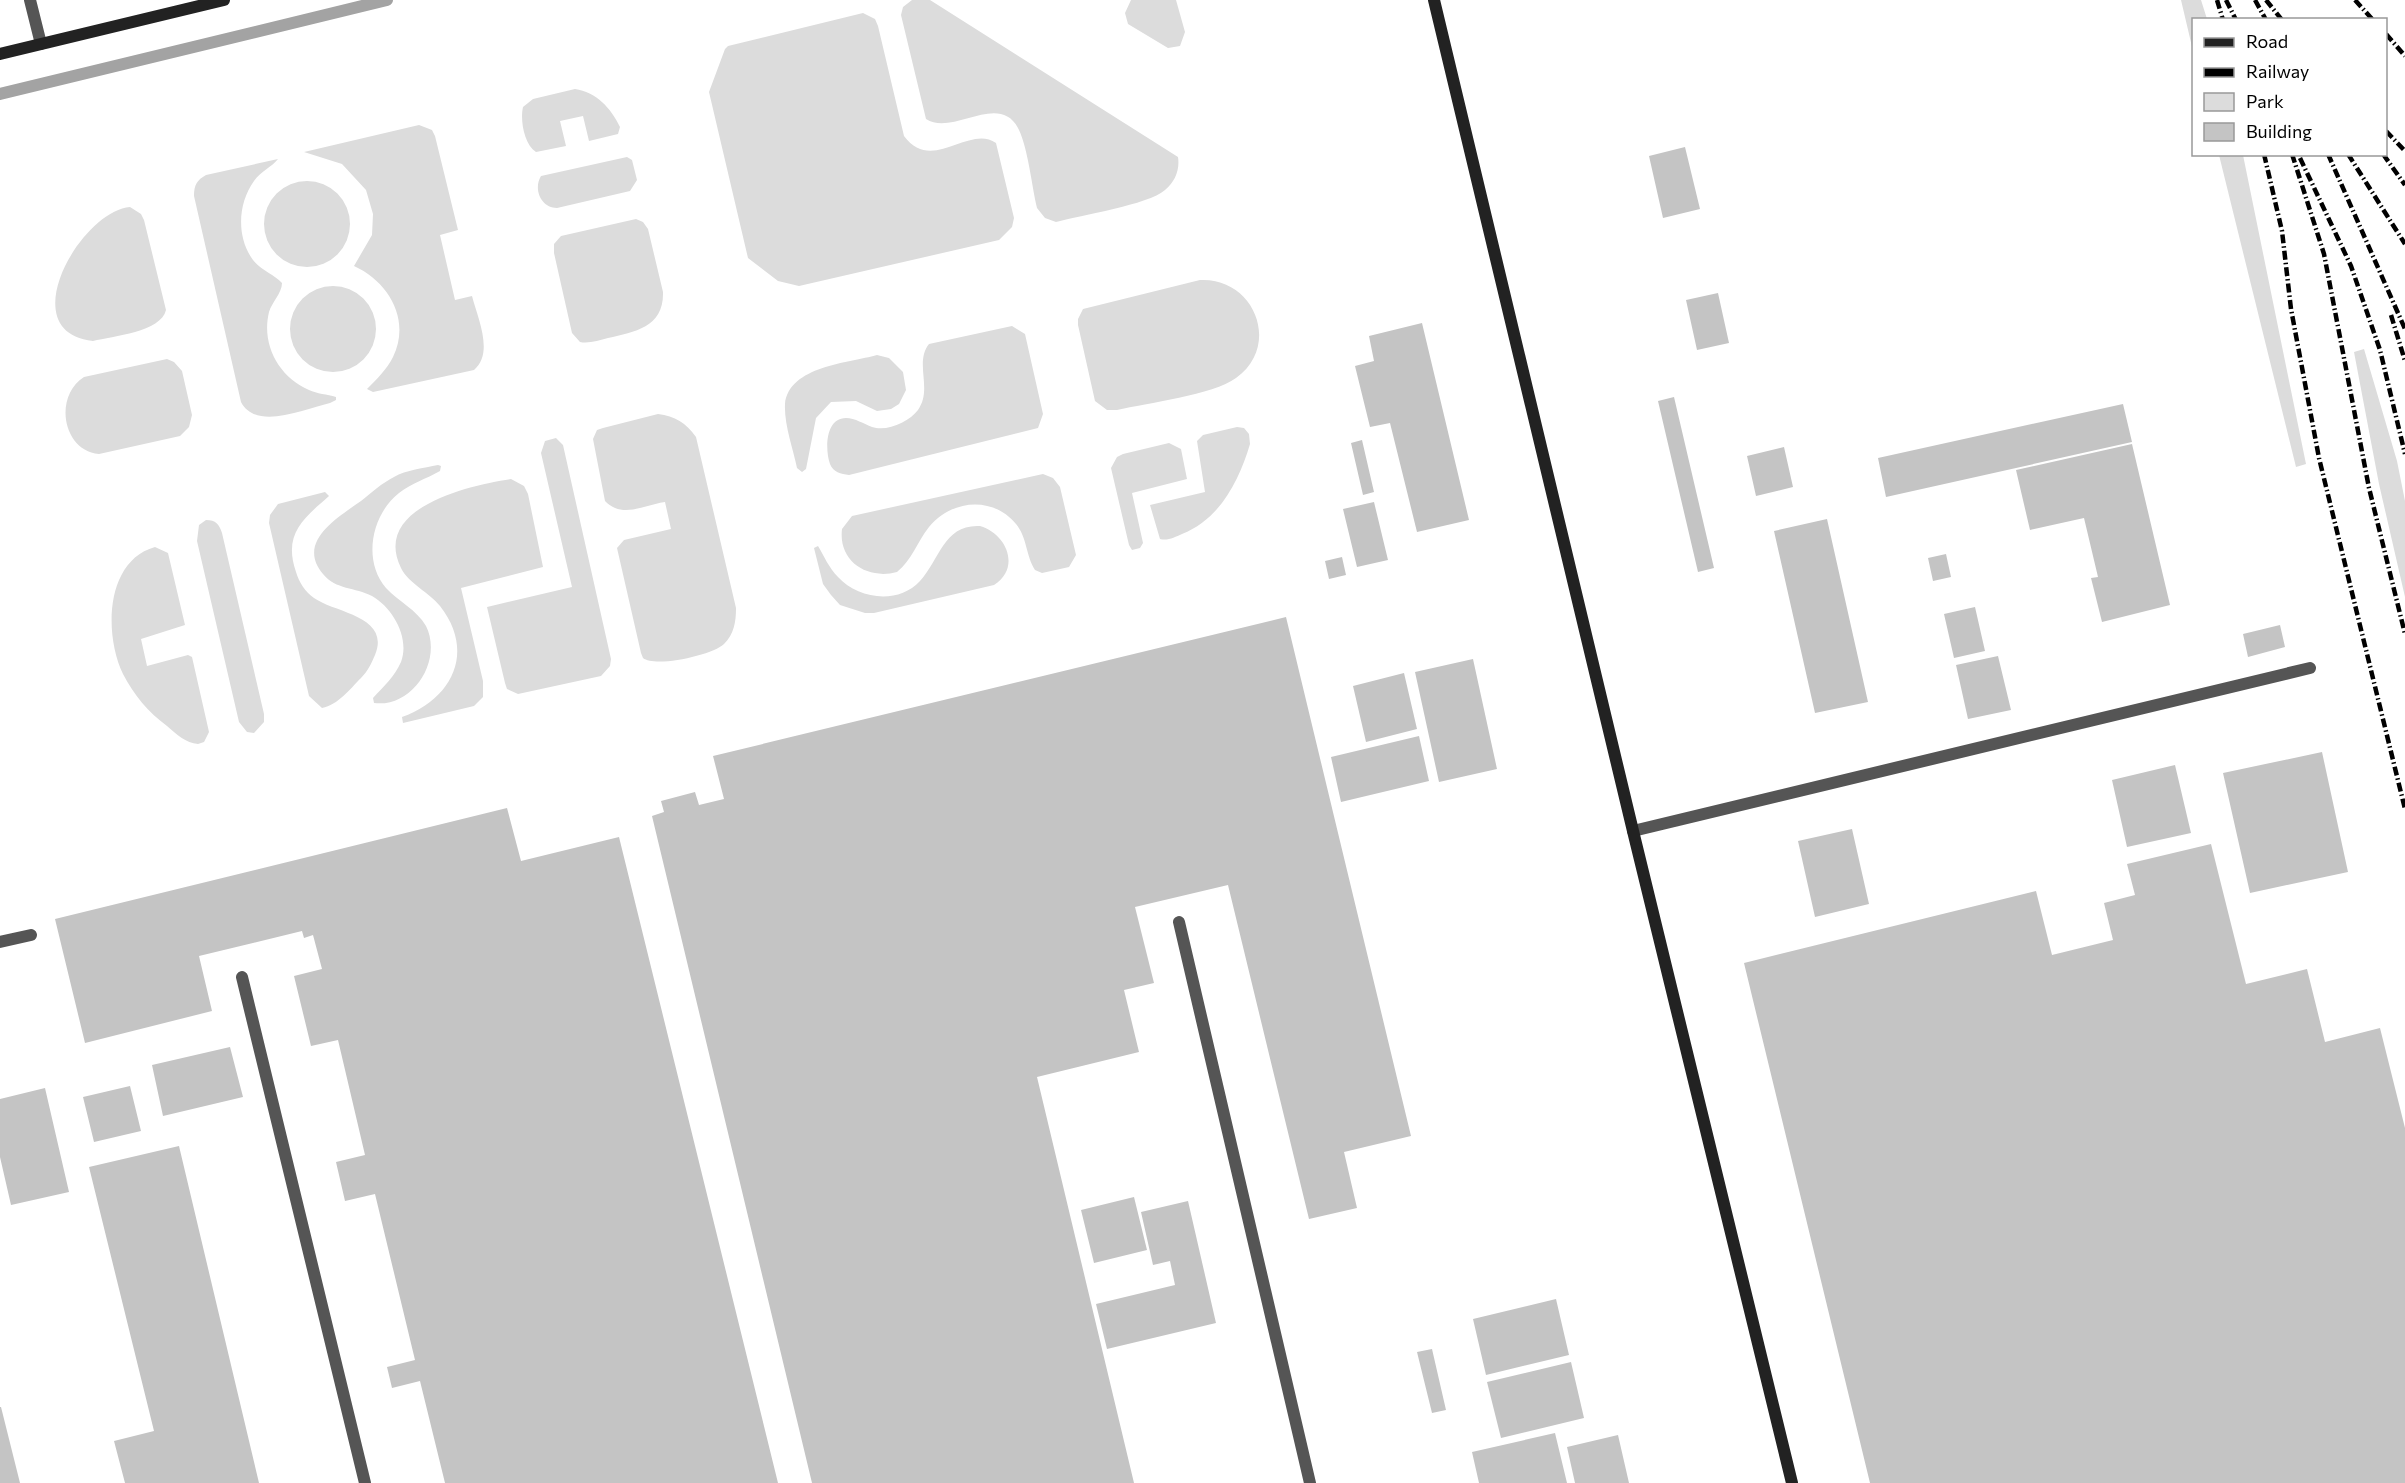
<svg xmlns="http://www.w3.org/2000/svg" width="2405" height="1483" font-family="Commissioner,sans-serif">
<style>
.green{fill:#dcdcdc}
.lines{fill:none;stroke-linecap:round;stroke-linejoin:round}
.stream{stroke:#a3a3a3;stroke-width:12}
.building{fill:#c4c4c4}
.lane{stroke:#555;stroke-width:12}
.street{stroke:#555;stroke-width:12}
.secondary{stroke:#222;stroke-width:12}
.rail{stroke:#000;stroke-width:4.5;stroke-dasharray:9 3 1.5 3;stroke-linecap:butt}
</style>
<rect width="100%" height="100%" fill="#fff"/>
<path class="green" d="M912,0H930L1178,157C1180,170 1175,182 1165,190C1148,205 1081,215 1056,222L1045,218L1037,208C1032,187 1028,149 1019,130C1000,90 953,137 926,119L901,15L903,7Z
M1131,0H1176L1185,32L1180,46L1168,48L1128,24L1125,13Z
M2181,0H2201L2207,19L2194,20L2193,51Z
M863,13L875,19L878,26L904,136C932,174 969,124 996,143L1014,218L1012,227L999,240L799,286L778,281L748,258L709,92L725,49L728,46Z
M575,89C596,92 611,108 620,127L618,134L589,141L583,116L560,121L566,146L536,152C524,144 520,120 523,107L533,99Z
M419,125L432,130L435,136L458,230L440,235L455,300L472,296C478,319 494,353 474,370L373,392L367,389C377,379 387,369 393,357C411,320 389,282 354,266L372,235L373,214L366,190L342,164L304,152Z
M2219,155H2243L2306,464L2296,467Z
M627,157L632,160L637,180L630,191L557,208C541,208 533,189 541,176Z
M278,159C272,167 261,171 254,181C238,203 236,237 253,260C262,271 274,274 282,283C282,293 272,302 269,312C261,345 279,377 309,390C317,394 327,394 336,397V400L330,403C304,409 256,431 241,402L194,196C194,185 197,180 206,175Z
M264 224a43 43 0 1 1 86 0a43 43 0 1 1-86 0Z
M130,207L141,214L144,220L166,310C161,332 113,336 93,341C11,332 81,211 130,207Z
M636,219L643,222L648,229L663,292C664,327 635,332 608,338C599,340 589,344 580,342L572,333L554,253V244L561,236Z
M1200,280C1254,277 1282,345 1236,378C1213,395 1147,403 1117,410H1107L1095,401L1078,325V319L1083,309Z
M290 329a43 43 0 1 1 86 0a43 43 0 1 1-86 0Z
M1012,326L1025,334L1043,414L1038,428L849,475C841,474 833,472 830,464C825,450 825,418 846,418C855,418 864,424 872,427C887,432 909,422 918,410C933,389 914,363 929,344Z
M2364,349L2397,461L2405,501V597L2379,484L2354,352Z
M877,355L889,358L903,372L906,390L899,404L891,409L877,411L856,401L831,402L816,418L806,469L802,472L797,468C793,448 784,425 785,404C789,366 849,363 877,355Z
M167,359L174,362L182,371L192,415L189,427L180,436L99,454C63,451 53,397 84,377Z
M658,414C675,416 686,423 696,437L736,608C736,622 734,634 724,644C713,655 655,668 643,658L641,653L617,548L624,540L671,529L665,502C644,505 622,519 605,501L593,439L597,430L603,428Z
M1237,427L1244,428L1249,434L1250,444C1239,481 1220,519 1182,534C1175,537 1168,541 1160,539L1150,505L1205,492L1197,441L1203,435Z
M556,438L563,445L611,659L610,666L601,676L518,694L507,689L505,683L487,607L572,587L541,453L545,441Z
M1169,443L1181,449L1187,479L1132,493L1143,543L1140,548L1132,550L1129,545L1111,468L1117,457L1123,454Z
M438,465L441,466L440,471C426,479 412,483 399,493C372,514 362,560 386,588C398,601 417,610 426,626C443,660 413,708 374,703L373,698C383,687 395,676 401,662C410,638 393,608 372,596C355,587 336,590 323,574C296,542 337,518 361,501C371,493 382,483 394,477C406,470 424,468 438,465Z
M1043,474L1053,478L1060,487L1076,555L1069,567L1042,573L1035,570C1026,556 1027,537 1016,524C993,496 952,499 929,527C917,542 912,560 897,572C868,580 838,562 842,529L852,516Z
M511,479L524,486L528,494L543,567L461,588L483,681V697L474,706L403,723L402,717C452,699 476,652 440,606C429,592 409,584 401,568C371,507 471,485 511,479Z
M325,492L329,496C303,519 283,534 296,572C299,582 305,592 314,598C335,613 391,616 375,655C371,664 368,671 361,678C350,689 338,705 322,708L309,696L269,523L270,515L278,504Z
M206,520C216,520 219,524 222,533L264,714V722L254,733L247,732L239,722L197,541L199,525Z
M980,526C1007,534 1021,568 994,585L874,613H865L840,605L831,595L823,584L814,548L818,546C824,556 829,568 838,577C858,599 898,605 920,581C940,559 944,524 980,526Z
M155,547L168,553L185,625L141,639L147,666L188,655L192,657L209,732L204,742L198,744C186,743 176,734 167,726C148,712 134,695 123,674C104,635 105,561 155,547Z"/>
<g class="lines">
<path class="stream" d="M0,94L387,0"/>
</g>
<path class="building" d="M1685,147L1700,209L1663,218L1649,156Z
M1718,293L1729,343L1697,350L1686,300Z
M1422,323L1469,520L1417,532L1390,423L1370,427L1355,366L1374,361L1369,336Z
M1674,397L1714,568L1698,572L1658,401Z
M2123,404L2132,442L1886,497L1878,458Z
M1362,440L1374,492L1363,495L1351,443Z
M2132,444L2170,605L2102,622L2091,578L2098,577L2084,518L2030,530L2016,470Z
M1784,447L1793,487L1756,496L1747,456Z
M1374,502L1388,560L1357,567L1343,509Z
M1827,519L1868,702L1815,713L1774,531Z
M1946,554L1951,577L1933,581L1928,558Z
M1342,557L1346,575L1329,579L1325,561Z
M1975,607L1985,651L1954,658L1944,614Z
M1286,617L1411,1136L1344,1152L1357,1208L1309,1219L1228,885L1135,907L1154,983L1124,990L1139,1052L1037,1077L1134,1483H812L652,816L664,812L661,801L695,792L699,805L724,799L713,756Z
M2280,625L2285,647L2248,657L2243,634Z
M1998,656L2011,710L1968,719L1956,665Z
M1473,659L1497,769L1439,782L1415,672Z
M1404,673L1417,729L1366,742L1353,686Z
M1419,736L1429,781L1341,802L1331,757Z
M2322,752L2348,872L2250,893L2223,773Z
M2175,765L2191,833L2127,847L2112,780Z
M507,808L521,861L619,837L778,1483H445L420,1381L392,1388L387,1367L415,1360L375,1194L345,1201L336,1162L365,1155L338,1040L311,1046L294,976L322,969L313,935L304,938L302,931L199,956L212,1011L85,1043L55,919Z
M1852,829L1869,904L1815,917L1798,841Z
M2211,844L2246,984L2307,969L2325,1042L2380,1028L2405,1128V1483H1870L1744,963L2036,891L2052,955L2113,940L2104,903L2135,895L2127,864Z
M230,1047L243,1097L163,1116L152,1065Z
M130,1086L141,1131L94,1142L83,1097Z
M45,1088L69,1192L11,1205L0,1157V1099Z
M179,1146L259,1483H125L114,1441L154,1431L89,1167Z
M1134,1197L1147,1250L1094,1263L1081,1210Z
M1188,1201L1216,1323L1107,1349L1096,1304L1175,1285L1170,1261L1153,1265L1141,1212Z
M1556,1299L1569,1355L1486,1375L1473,1319Z
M1432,1349L1446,1410L1432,1413L1417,1352Z
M1571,1362L1584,1418L1501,1438L1487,1382Z
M0,1407H1L20,1483H0Z
M1555,1433L1567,1483H1479L1472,1452Z
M1618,1435L1629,1483H1575L1567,1447Z"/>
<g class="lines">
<path class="lane" d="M1633,831L2310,668
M1179,922L1310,1483
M0,942L31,935
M242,977L365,1483"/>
<path class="street" d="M30,0L41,44"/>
<path class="secondary" d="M1434,0L1633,831L1792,1483
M0,54L224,0"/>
<path class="rail" d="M2217,0L2223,20
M2226,0L2236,20
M2255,0L2266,20
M2266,0L2282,20
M2355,0L2373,20
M2386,34L2405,56
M2386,131L2405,151
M2264,154L2282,231L2291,309L2319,458L2405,809
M2292,154L2324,254L2369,488L2405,634
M2328,154L2405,329
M2348,154L2405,244
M2383,154L2405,185
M2300,158L2351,266L2380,350L2405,454
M2391,315L2405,361"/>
</g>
<rect x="2192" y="18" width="195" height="138" fill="#ffffff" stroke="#999999" stroke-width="1.5"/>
<rect x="2204" y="38" width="30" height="9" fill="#222222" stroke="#999999" stroke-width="1.5"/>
<text x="2246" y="48" font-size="18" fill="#000000">Road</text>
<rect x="2204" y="68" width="30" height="9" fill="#000000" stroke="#999999" stroke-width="1.5"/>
<text x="2246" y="78" font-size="18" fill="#000000">Railway</text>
<rect x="2204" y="93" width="30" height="18" fill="#dcdcdc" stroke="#999999" stroke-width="1.5"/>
<text x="2246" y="108" font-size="18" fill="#000000">Park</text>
<rect x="2204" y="123" width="30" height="18" fill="#c4c4c4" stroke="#999999" stroke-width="1.5"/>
<text x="2246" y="138" font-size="18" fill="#000000">Building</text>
</svg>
